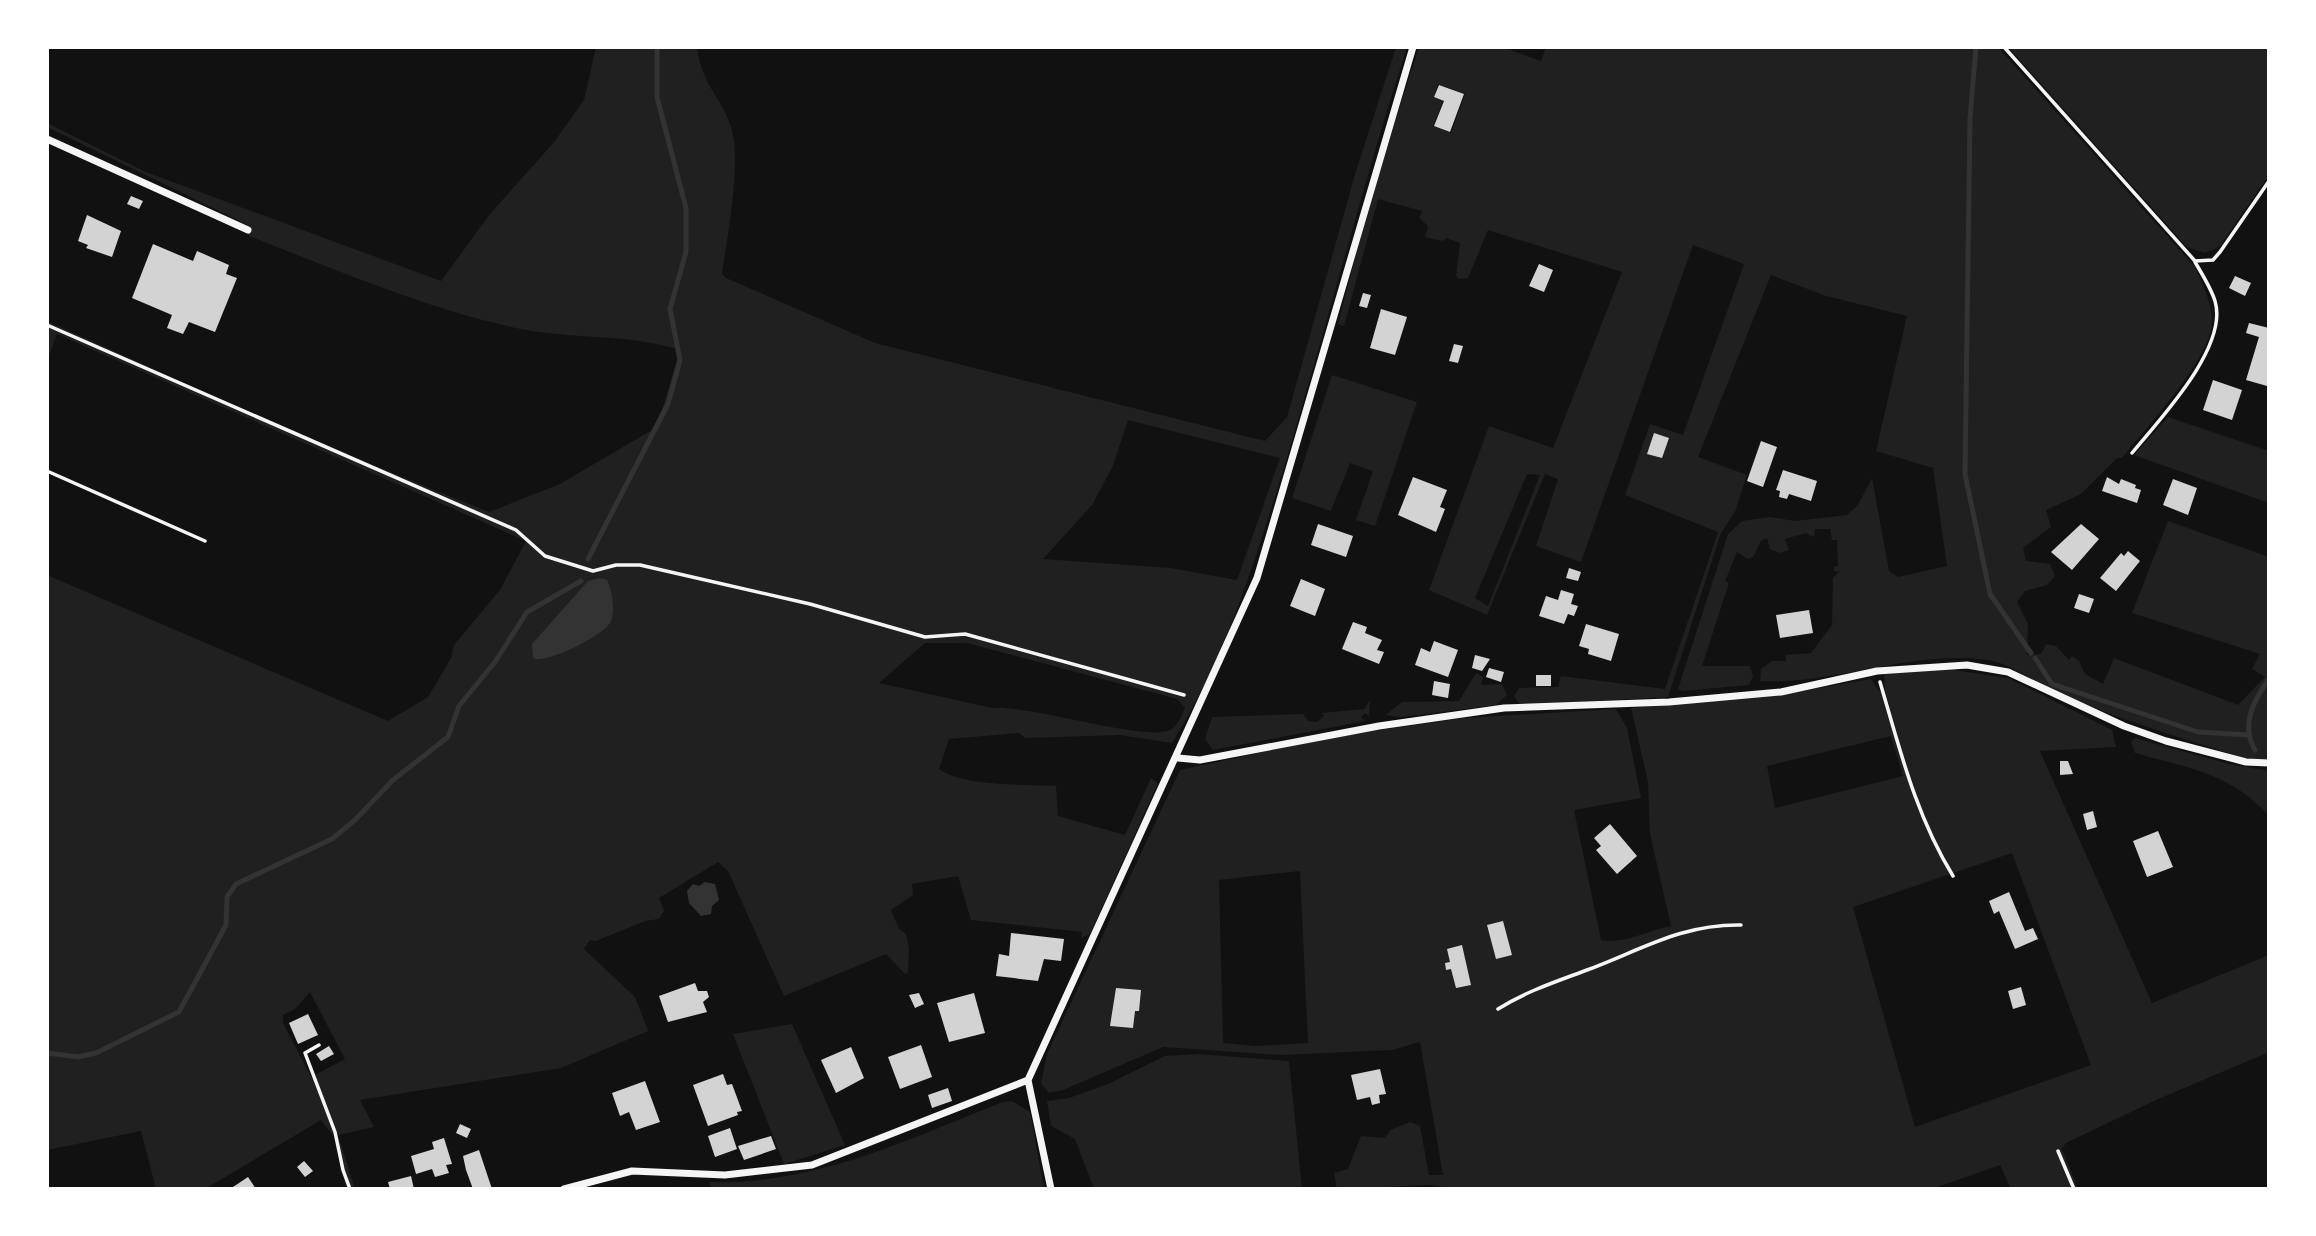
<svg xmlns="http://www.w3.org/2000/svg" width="2316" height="1236" font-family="Inter,sans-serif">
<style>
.green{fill:#202020;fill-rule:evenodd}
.water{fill:#333}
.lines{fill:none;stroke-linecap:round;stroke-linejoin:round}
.stream{stroke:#333;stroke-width:5}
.building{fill:#d3d3d3}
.path{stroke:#f5f5f5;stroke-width:3.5}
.service{stroke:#f5f5f5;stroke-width:3.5}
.minor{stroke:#f5f5f5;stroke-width:7}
</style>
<rect width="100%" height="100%" fill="#111"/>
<path class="green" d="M596,47H697C702,86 721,96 731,127C742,162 727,237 722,274L726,278L875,343L1265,441L1287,417L1356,171L1396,47H1407C1365,178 1330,312 1291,444C1260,546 1229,652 1172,743L1120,735L1025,738L1019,733L949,739L939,769C964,787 1025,784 1056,786L1058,816L1125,835L1151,778L1158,783L1090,934L1081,938L1082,932L971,920L958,876L912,884L913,895L891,910L899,929L906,934L909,948L908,973L905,974L886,954L784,996L728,871L718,862L659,898L664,911L659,919L645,921L596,941L590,940L584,949L635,997L648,1031L561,1068L360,1100L374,1127L338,1135L355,1189H346L334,1137L321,1120L205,1189H156L141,1131L47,1150V575L388,721L428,697L451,658L454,645L500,590L526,541L57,334L47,361V321L315,442L489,512L560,484L657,427L680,350C627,333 570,340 516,328C424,308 337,270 249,236L250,226L47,127V123L146,172L441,281L490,214L555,141L584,100ZM1128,420L1280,458L1237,580L1171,568L1043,559L1092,505L1113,466ZM925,643H967L1177,699L1185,708C1181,716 1178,726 1170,730C1146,742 1031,705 992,708L879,683ZM310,992L345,1059L311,1077L283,1023V1015L295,1009Z
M1419,47H1502L1541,61L1546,47H1998L2195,267C2203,285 2215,309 2211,329C2204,366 2146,428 2122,458H2117L2081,494L2046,510L2051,527L2023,548L2026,561L2050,564L2055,576L2047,585L2025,591L2017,602L2028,624L2027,655L2041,654L2046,644L2056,646L2069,660L2072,656L2079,661L2085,674L2103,684L2114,658L2238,705L2265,677L2252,669L2260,654L2132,613L2168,521L2269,557V761H2253C2190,741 2128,722 2066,697C2045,688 2009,663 1989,660C1913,649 1834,685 1760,681L1761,669L1772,661H1786V655L1811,653L1832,625L1833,578L1839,572L1834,571V567L1838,566L1837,540H1832L1830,529H1815L1814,537L1806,533L1785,539L1789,550L1779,553L1770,549L1767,538L1761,541L1753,557L1748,559L1737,552L1725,581L1729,583L1702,666H1750L1753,676L1749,685L1683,691L1678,689L1728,534L1742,521L1770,517L1795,521L1847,515L1858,505L1872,478L1889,571L1898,577L1947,566L1933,468L1876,451L1907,316L1826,296L1771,275L1698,457L1747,475L1735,512L1721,533L1668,697L1520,705L1514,696L1519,688L1558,687L1561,676L1665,689L1718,532L1625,495L1650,424L1683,435L1744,264L1693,245L1581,562L1536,546L1558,479L1545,474L1487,615L1429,590L1489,426L1553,448L1622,272L1488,230L1468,278L1459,279L1456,276L1460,243L1447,238L1443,241L1425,237L1428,226L1419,218L1422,211L1378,199L1344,326L1338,324L1371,197ZM1438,84L1465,94L1451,133L1433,126L1443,101L1434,97ZM1527,474L1540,475L1488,606L1475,598Z
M2008,47H2269V175L2220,246L2205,253L2187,247Z
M1332,375L1417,402L1375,526L1356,520L1373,471L1350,463L1331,511L1292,498Z
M2168,417L2269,451V503L2134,455Z
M1947,669L2008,678L2112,730L2116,747L2040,751L2152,1003L2269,955V1052L2156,1100L2066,1143L2062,1149L2078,1189H2011L2000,1165L1932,1189H1453L1430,1185L1337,1189L1334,1173L1348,1169L1361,1136L1385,1138L1390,1130L1410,1122L1420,1126L1429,1175H1443L1420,1042L1392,1050L1280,1055L1163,1047L1063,1090L1049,1093L1041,1083L1047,1054L1180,770L1339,736L1464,718L1616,709L1627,728L1641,798L1574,810L1601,940C1622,945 1649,930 1671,926L1650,834L1648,782L1631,708L1802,691L1871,679L1879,691L1885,692L1884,674ZM1891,736L1903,776L1775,808L1767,766ZM2012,853L2091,1065L1915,1127L1853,907ZM1300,871L1308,1043L1256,1046L1223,1043L1219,880Z
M1476,673L1483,677L1481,685L1502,684L1507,695L1496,705L1402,717L1386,715L1402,702L1459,701Z
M1370,700L1369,716L1365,713L1361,717L1365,721L1213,750L1205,739L1212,717L1303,714L1308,721L1317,722L1324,716L1322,713L1364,709Z
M2135,738L2229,764L2269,771V816C2231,773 2188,768 2135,753L2131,742Z
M792,1024L845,1145L784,1164L733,1034Z
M1198,1054L1289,1061L1302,1189H1094L1075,1139L1051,1126L1047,1101L1069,1098L1108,1084L1165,1056Z
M1012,1101L1030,1112L1044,1189H711L709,1182C816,1185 906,1140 1003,1102Z"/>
<path class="water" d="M599,578L607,580C612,590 616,613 610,623C602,636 545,665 533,658L532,644L588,581Z
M705,882L715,884L719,900L712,906L711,914L701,916L689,903L687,891L693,884L699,886Z"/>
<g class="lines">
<path class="stream" d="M1976,47L1970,118L1965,474L1990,594L2031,653
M588,559L668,404L680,360L670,309L686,252V208L657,97V47
M2035,658L2052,684L2198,732L2249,735
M2255,750C2240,725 2254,700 2269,679
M47,1053L78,1057L96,1053L179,1012L226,925L227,897L236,884L332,839L355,820L393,780L448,737L459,706L495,662L527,612L581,581"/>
</g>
<path class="building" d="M1439,85L1464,94L1450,132L1434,126L1444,101L1434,97Z
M131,196L143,201L139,209L127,204Z
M87,215L121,231L112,257L86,248L88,245L78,241Z
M153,244L193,261L197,251L229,265L226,274L237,278L215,332L189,322L183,334L167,328L172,315L132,298Z
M1539,264L1553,270L1544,292L1529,286Z
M2235,276L2251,283L2245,296L2229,288Z
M1363,293L1371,295L1367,308L1359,306Z
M1381,309L1407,317L1395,355L1370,348Z
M2249,323L2269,328L2267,386L2246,380L2259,337L2246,333Z
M1454,344L1463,346L1458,363L1449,361Z
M2213,380L2242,390L2232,420L2203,410Z
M1654,433L1669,438L1662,458L1647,454Z
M1761,441L1777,447L1763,487L1747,481Z
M1783,470L1817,481L1811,501L1789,494L1787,499L1779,497L1780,491L1776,490Z
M1413,477L1447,490L1440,507L1445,509L1436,532L1398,515Z
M2107,477L2119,484L2121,479L2136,485L2135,488L2141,490L2137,503L2102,491Z
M2173,479L2197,488L2188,515L2163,505Z
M1318,524L1353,536L1346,557L1311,545Z
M2081,524L2099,539L2072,570L2051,552Z
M2128,551L2140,561L2116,591L2100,578L2121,553L2124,556Z
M1569,568L1581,572L1578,581L1566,578Z
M1301,579L1325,589L1315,616L1290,606Z
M1561,590L1574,594L1571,604L1578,606L1574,616L1568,614L1564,624L1539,616L1546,596L1558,600Z
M2079,594L2094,599L2089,613L2074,608Z
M1809,610L1813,633L1780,638L1776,615Z
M1353,622L1367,627L1365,633L1382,640L1377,650L1384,652L1379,664L1342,649Z
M1586,624L1619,634L1611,661L1588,654L1589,649L1579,646Z
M1434,641L1458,650L1448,677L1415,665L1421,648L1430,652Z
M1475,655L1490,659L1482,671L1472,668Z
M1489,668L1504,672L1501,682L1486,677Z
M1536,675H1551V686H1536Z
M1434,681L1450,684L1448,698L1432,695Z
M2060,761H2068L2073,774L2060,775Z
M2093,811L2097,827L2087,830L2083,814Z
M1610,824L1637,856L1617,874L1596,850L1601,846L1594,838Z
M2158,831L2173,867L2147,877L2133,841Z
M2009,892L2025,931L2033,928L2038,939L2015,949L1999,911L1994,914L1989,901Z
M1503,921L1512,955L1496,959L1487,925Z
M1011,933L1064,939L1061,961L1044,959L1038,981L996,976L999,954L1009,956Z
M1462,945L1471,985L1456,988L1451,969L1446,970L1445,963L1450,962L1447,949Z
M695,983L698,991H707L709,997L703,1002L707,1012L668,1022L659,996Z
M2021,987L2026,1005L2013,1009L2008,991Z
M1116,988L1141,990L1139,1011H1135L1133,1028L1110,1026Z
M919,993L924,1004L915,1008L909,995Z
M974,993L985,1033L949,1042L937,1003Z
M308,1014L318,1035L298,1044L289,1023Z
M921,1045L932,1077L900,1089L888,1057Z
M329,1046L334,1054L321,1061L316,1054Z
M851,1047L864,1078L836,1093L821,1060Z
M1380,1069L1386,1094L1379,1095L1380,1103L1372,1105L1370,1097L1357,1100L1351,1075Z
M723,1074L727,1085L732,1084L742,1111L737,1112L738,1115L708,1126L693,1085Z
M645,1081L660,1122L636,1130L629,1112L620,1116L612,1093Z
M948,1088L952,1101L932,1108L928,1095Z
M460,1124L471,1129L467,1138L456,1133Z
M730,1128L737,1149L715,1157L708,1136Z
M771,1136L776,1149L744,1160L738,1146Z
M444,1138L452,1164L446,1165L449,1173L435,1177L432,1169L416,1174L411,1156L434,1149L432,1142Z
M479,1150L492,1189H473L466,1170L463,1156Z
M304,1161L313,1171L305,1177L297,1167Z
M411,1176L414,1189H390L388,1182Z
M248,1177L256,1189H230Z"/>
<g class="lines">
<path class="path" d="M47,325L516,530L545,556L593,571L616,565H640L810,604L925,637L965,634L1184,695
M47,471L205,541
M1880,682C1900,750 1916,816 1953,876
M1498,1009C1527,991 1555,982 1587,970C1641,950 1681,924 1741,925
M319,1045L305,1053L335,1132L343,1170L350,1189
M2058,1151L2074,1189"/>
<path class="service" d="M2004,47L2195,261L2213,260L2220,252L2269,181
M2132,453C2159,420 2229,347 2215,301C2211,288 2202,274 2195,262"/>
<path class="minor" d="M47,139L248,230
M1178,758L1200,760L1379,726L1504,708L1669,702L1781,692L1877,671L1967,665L2008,672L2124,726L2166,741L2246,762L2269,763
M564,1189L632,1171L725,1175L812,1165L1028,1080
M1051,1189L1028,1080L1257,578L1413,47"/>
</g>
<rect width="2316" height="1236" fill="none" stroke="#ffffff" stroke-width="98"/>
</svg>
